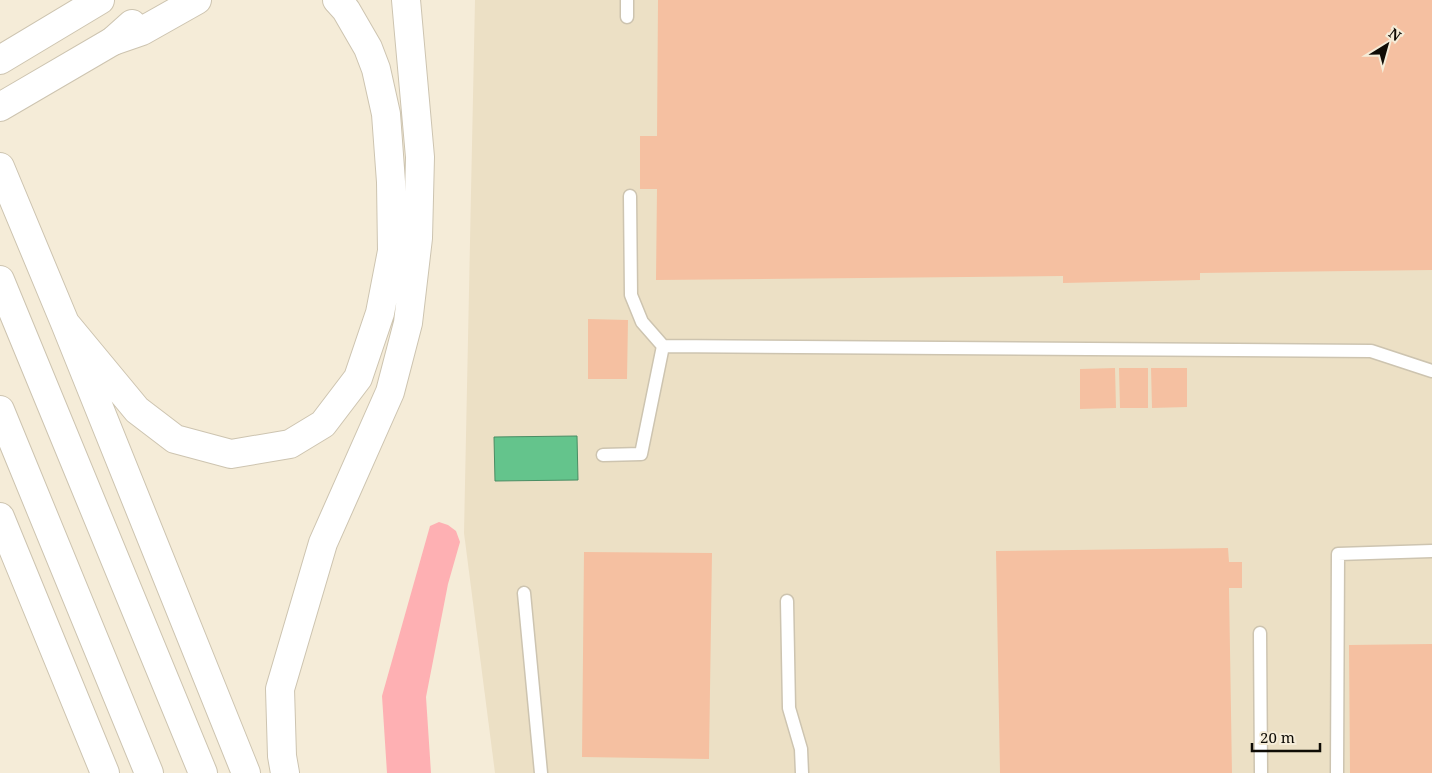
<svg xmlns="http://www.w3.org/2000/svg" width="1432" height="773" font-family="'Noto Serif',serif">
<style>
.built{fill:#ece0c5}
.green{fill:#feb0b3}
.water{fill:#64c48c;stroke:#4a8d64}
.building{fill:#f5c0a1}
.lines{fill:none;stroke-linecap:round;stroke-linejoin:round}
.service-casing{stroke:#cdc4b0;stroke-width:15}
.primary-casing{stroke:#cdc4b0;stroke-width:30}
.motorway-casing{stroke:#cdc4b0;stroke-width:30}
.service{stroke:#fff;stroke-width:12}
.primary{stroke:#fff;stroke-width:28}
.motorway{stroke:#fff;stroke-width:28}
</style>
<rect width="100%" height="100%" fill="#f5ecd8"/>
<path class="built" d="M475,0H1432V773H495L464,533Z"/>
<path class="green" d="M439,522L448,525L456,531L460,542L448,584L426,697L431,773H387L382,696L430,526Z"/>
<path class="water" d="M577,436L578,480L495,481L494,437Z"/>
<path class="building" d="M658,0H1432V270L1200,273V280L1063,283V276L656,280L657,189H640V136H657Z
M588,319L628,320L627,379H588Z
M1115,368L1116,408L1080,409V369Z
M1119,368H1148V408H1120Z
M1151,368H1187V407L1152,408Z
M1228,548L1229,562H1242V588H1229L1232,773H1000L996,551Z
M584,552L712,553L709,759L582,757Z
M1432,644V773H1350L1349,645Z"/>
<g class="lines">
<g class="service-casing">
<path id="service" d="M627,17V0
M630,196L631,295L642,322L663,346L1371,351L1432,371
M603,455L641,454L663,346
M524,593L541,773
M787,601L789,708L801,749L802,773
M1260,633L1261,773
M1337,773L1338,554L1432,551"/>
</g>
<g class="primary-casing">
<path id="primary" d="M0,60L100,0
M0,107L113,41L132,24"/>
</g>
<g class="motorway-casing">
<path id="motorway" d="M113,41L142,31L197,0
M0,167L65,323L246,773
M0,280L203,773
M65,323L137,410L175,439L231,454L290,444L323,424L358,378L380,313L392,251L391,182L386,114L376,69L368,48L346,10L337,0
M0,410L149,773
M0,517L105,773
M285,773L282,756L280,689L323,543L390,392L408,323L418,238L420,157L406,0"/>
</g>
<use href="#service" class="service"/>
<use href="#primary" class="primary"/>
<use href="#motorway" class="motorway"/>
</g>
<g transform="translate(1387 45) rotate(37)" stroke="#f5ecd8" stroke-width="4" paint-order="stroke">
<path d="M0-4L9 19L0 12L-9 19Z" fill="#0f0c06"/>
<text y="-8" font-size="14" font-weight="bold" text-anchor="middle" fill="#0f0c06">N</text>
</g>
<path d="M1252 743v8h68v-8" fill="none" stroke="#0f0c06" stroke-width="2.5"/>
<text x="1260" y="743" font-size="15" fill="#0f0c06" stroke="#f5ecd8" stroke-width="4" paint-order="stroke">20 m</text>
</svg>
